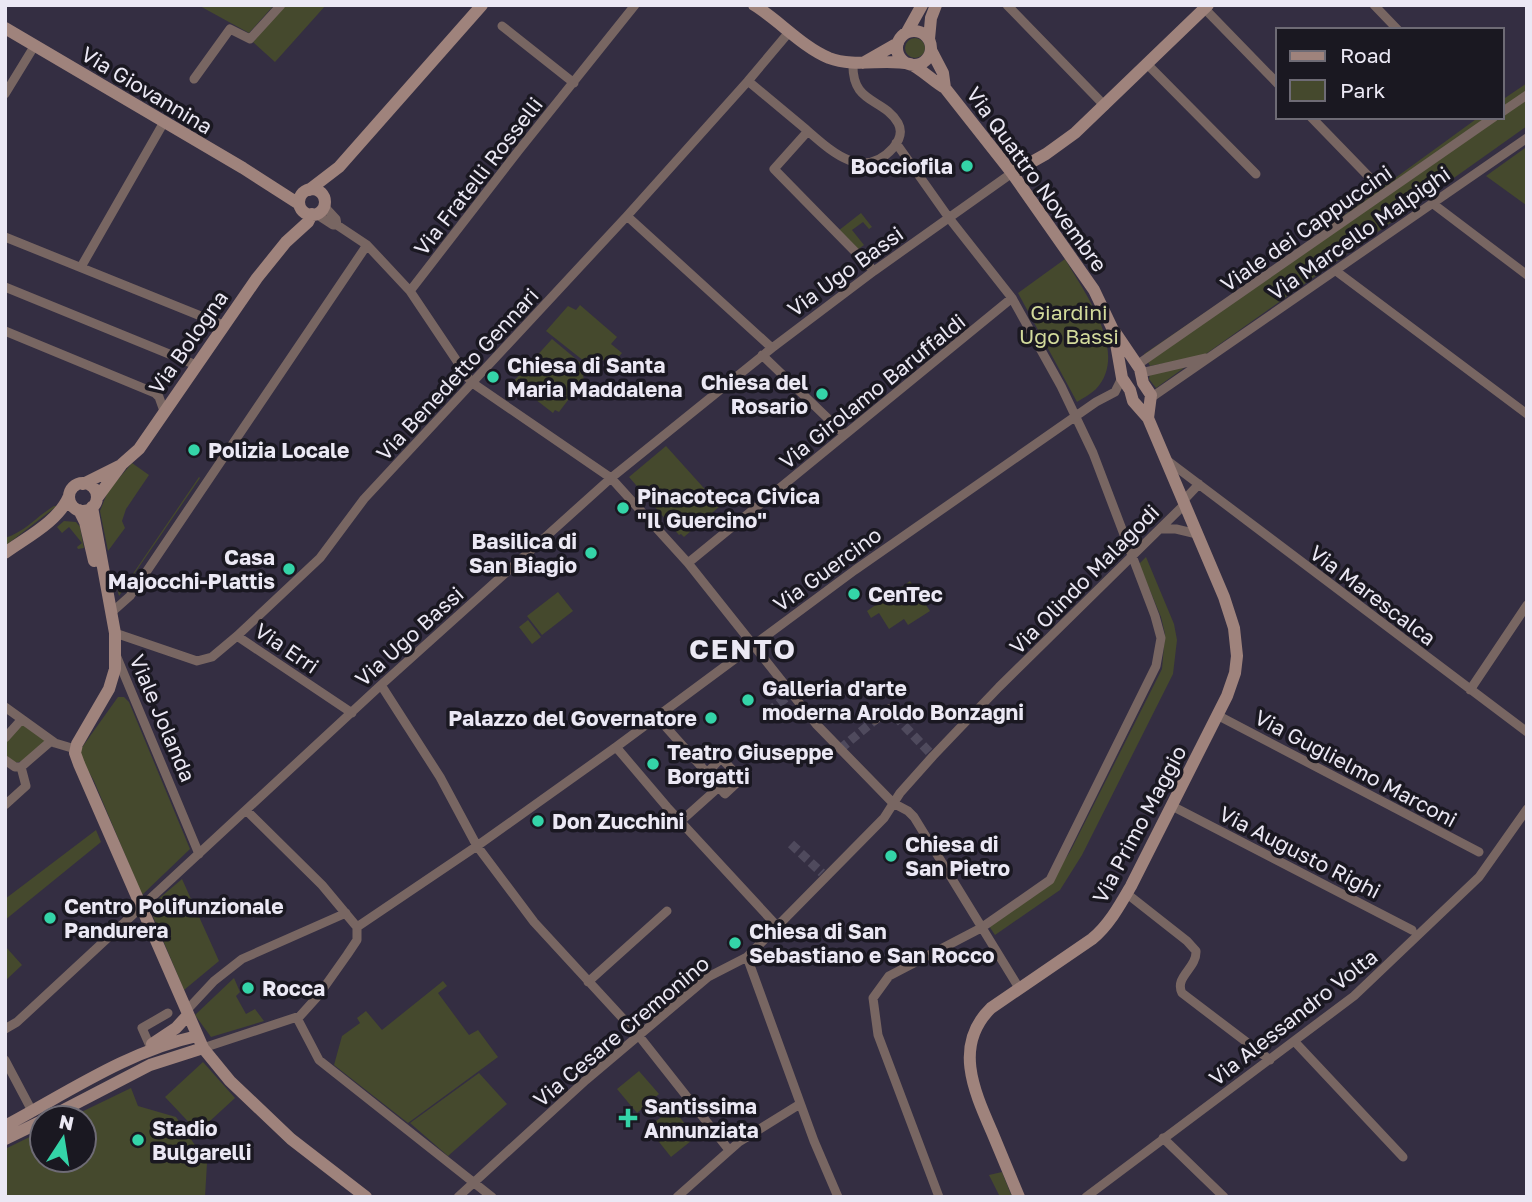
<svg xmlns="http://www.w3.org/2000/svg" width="1532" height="1202" font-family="'Golos Text',sans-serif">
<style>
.green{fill:#45492d}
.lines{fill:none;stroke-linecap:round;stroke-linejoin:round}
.street-tunnel{stroke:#4f4a5d;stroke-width:9;stroke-dasharray:9 4.5;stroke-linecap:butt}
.street{stroke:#786662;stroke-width:9}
.secondary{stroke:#9f837c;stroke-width:12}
.poi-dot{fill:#34d4a8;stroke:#1a1821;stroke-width:2.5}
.labels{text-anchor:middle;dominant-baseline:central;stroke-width:7;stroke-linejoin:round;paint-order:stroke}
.street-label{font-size:21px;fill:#ebe8f4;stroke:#1a1821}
.poi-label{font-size:21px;font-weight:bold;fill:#ebe8f4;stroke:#1a1821;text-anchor:start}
.park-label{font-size:21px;fill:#d2da9b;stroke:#1a1821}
.district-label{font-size:28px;font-weight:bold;letter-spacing:2px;fill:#ebe8f4;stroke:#1a1821}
</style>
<rect width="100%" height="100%" fill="#342e42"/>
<path class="green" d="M198,5H274L249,33Z
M285,5H326L275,62L253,42Z
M905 48a10 10 0 1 1 20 0a10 10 0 1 1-20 0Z
M1527,83V126L1203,356L1150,366L1144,354L1281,261L1479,117H1502V100Z
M1525,148L1527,149L1526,205L1486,176Z
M861,213L872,227L869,229L863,222L852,230L864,245L856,251L838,231Z
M1065,259C1084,292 1130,353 1096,389C1091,394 1083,398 1077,402L1018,293Z
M580,305L617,337L611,344L622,353L611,366L600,358L594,366L589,365L546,331L568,306L576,310Z
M552,339L588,369L583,376L584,379L559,412L555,410L553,413L513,382Z
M1188,365L1156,388L1149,379L1150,374Z
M666,446L720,506L684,537L681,534L679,535L629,477Z
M132,463L149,475L126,509L122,521L125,528L108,551L100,511L108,491Z
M199,477L200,478L119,596L115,580L124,577L128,581Z
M54,506H57L5,546V538C25,532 37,516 54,506Z
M64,521L76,522L80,527L84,548L78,549L77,547L82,543L69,527L62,533L57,527Z
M1146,557L1174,624L1177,640L1173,674L1082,855L1060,890L995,935L989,926L1050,883L1071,850L1162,669L1165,634L1161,617L1139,564Z
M910,581L930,611L908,625L904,619L889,629L879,613L871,618L867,611Z
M558,592L573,611L542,635L527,616Z
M528,620L541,637L532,644L519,627Z
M118,697H124L129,702L190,849L142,895L94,781L78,753Z
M22,723L47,741C33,754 5,782 5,742Z
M96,830L101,842L5,920V899Z
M182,879L219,961L184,990L149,907Z
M5,946L22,965L5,981Z
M234,978L240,992L236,996L246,1014L255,1009L264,1021L211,1037L195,1015Z
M443,981L447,986L438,993L469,1035L478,1030L498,1057L408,1123L334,1065L342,1036L360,1023L357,1018L366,1011L382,1030Z
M203,1062L235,1098L198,1132L165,1097Z
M639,1071L659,1094L637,1113L617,1089Z
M479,1073L507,1104L448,1156L410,1123Z
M131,1088L138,1106L176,1117L207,1163L205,1197H5V1149L42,1131V1160H84V1118H69Z
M672,1108L696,1137L671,1157L648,1128Z
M1002,1172L1012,1197H1000L989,1175Z"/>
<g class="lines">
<path class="street-tunnel" d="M768,712L788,696
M895,716L933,756
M840,749L875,720
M791,844L822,873"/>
<path class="street" d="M1007,5L1105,106
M1374,5L1398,30
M1202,6L1278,84
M502,26L574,83
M1148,65L1256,174
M194,79L230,29L250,39L281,5
M748,81C766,96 784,111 802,126C827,147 861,184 893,148C899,141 903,132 898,123C883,97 851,105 853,62
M5,94L35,45
M1502,112L1527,95
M1311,117L1375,183
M808,131L774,169L874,271
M896,143L949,218L1012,298L1061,386L1093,453L1155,616L1161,638L1156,666L1050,880L981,928L889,976L873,998L878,1035L939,1197
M1432,203L1527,275
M324,206L336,219L337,225
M316,214L333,225H337L367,245L410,291L471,382L611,478L688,563L816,724L893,803L908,811L914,817L1019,988
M627,216L772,348
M5,237L223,325
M81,267L164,122
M1336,271L1527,414
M5,287L196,365
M410,291L519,150L635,5
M5,331L155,393L159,397L164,411
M762,355L844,434
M1137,365L1494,117
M1141,373L1206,358
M1152,397L1527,138
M1168,461L1527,732
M1183,501L1199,484
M1160,529H1176L1197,534
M688,563L1012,298
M112,612L130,596L367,245
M115,633L197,661L212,657L237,636L320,558L364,499L627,216L748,81L790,31
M237,636L352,713
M116,655L199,854
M381,685L440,777L477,846L534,922L639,1036L729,1150
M1470,690L1527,605
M5,707L55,743L75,749
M1217,715L1479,852
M657,717L707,773
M875,720L889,709L895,716
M5,738L22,719
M616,747L667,807L777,926
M721,758L741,779L725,794L707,773Z
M5,760L15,767H21L51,741
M5,805L26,786L21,767
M1172,806L1412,930
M247,811L322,885L357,927
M681,821L719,787
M1126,893L1187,941L1196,951C1197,968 1174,977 1182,993L1270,1060
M357,927L477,846L616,747L855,570L1096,402L1115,392L1122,378
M747,957L814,1141L838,1197
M588,982L667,911
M186,1011L214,981L242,959L346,913
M297,1018L319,1060L492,1197
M5,1029L17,1022L381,685L611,478L772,348L874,271L1012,173
M1295,1042L1403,1157
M150,1046L142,1028L168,1013
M203,1048L300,1016L318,996L347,955L357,940V927
M5,1060L32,1111
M1163,1138L1224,1197
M458,1197L586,1080L708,977L747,957L884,818L900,793L933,756L999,687L1185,504
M677,1197L739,1142L800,1104
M1086,1197L1354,996L1479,877L1527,809"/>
<path class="secondary" d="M754,5C780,21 801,46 829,58C855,68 885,58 910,64C919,67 935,83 945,88L1012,173L1094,290L1114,332L1122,378L1130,390L1133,401L1148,418L1224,597L1234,628L1237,656L1235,673L1227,696L1131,886C1120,905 1109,925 1092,939L991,1008C953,1045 974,1091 992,1132C1001,1154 1010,1175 1019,1197
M5,28L243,168L299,204
M897 48a17 17 0 1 1 34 0a17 17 0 1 1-34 0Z
M907,32L922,5
M929,39L931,18L936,5
M931,50L943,73L945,88
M863,63L898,43
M1012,173L1046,154L1075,133L1208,5
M299 202a13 13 0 1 1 26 0a13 13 0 1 1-26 0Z
M309,190L339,167L482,5
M1115,332L1140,369L1143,383L1151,395L1148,418
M69 497a14 14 0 1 1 28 0a14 14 0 1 1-28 0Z
M83,484L119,466
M97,498L122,464L139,449L257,278L286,242L308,222L312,214
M92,507L115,633V669L109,689L77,744L75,753L79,764L203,1048L230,1081L291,1139L366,1197
M79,510L85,522L94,561
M5,553C27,537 58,522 69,496
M152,1044L176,1028L187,1016
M48,1118L150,1065L203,1048
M5,1126C67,1093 128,1051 197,1036
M5,1139L42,1121"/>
</g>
<g class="poi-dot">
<circle cx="967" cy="166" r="7"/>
<circle cx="493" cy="377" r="7"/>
<circle cx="822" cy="394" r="7"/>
<circle cx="194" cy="450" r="7"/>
<circle cx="623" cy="508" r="7"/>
<circle cx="591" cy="553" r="7"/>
<circle cx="289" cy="569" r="7"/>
<circle cx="854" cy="594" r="7"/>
<circle cx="748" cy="700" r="7"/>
<circle cx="711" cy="718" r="7"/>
<circle cx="653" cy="764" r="7"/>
<circle cx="538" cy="821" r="7"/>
<circle cx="891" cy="856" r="7"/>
<circle cx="50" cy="918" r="7"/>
<circle cx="735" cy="943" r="7"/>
<circle cx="248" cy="988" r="7"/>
<path d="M624.5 1107.5h7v7h7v7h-7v7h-7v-7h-7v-7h7z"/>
<circle cx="138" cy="1140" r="7"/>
</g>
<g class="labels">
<g class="street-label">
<text transform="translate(147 90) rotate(31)">Via Giovannina</text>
<text transform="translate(478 176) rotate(-52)">Via Fratelli Rosselli</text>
<text transform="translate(1037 179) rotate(54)">Via Quattro Novembre</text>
<text transform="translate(1306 228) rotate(-35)">Viale dei Cappuccini</text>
<text transform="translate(1359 233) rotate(-35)">Via Marcello Malpighi</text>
<text transform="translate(845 271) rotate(-36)">Via Ugo Bassi</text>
<text transform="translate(188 342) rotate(-55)">Via Bologna</text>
<text transform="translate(457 374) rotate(-47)">Via Benedetto Gennari</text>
<text transform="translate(872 391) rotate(-39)">Via Girolamo Baruffaldi</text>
<text transform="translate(827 569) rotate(-36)">Via Guercino</text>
<text transform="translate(1084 579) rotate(-45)">Via Olindo Malagodi</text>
<text transform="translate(1373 595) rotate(37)">Via Marescalca</text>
<text transform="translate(409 636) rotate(-42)">Via Ugo Bassi</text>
<text transform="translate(287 648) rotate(34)">Via Erri</text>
<text transform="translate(163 718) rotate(67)">Viale Jolanda</text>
<text transform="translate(1356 768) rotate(28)">Via Guglielmo Marconi</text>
<text transform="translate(1139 824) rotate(-62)">Via Primo Maggio</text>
<text transform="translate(1300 852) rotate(27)">Via Augusto Righi</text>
<text transform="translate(1293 1017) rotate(-38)">Via Alessandro Volta</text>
<text transform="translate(621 1031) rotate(-40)">Via Cesare Cremonino</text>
</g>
<g class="poi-label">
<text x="953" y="166" text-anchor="end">Bocciofila</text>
<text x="507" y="365">Chiesa di Santa<tspan x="507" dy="24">Maria Maddalena</tspan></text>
<text x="808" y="382" text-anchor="end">Chiesa del<tspan x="808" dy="24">Rosario</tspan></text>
<text x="208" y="450">Polizia Locale</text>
<text x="637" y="496">Pinacoteca Civica<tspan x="637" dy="24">"Il Guercino"</tspan></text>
<text x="577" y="541" text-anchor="end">Basilica di<tspan x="577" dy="24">San Biagio</tspan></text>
<text x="275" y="557" text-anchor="end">Casa<tspan x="275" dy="24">Majocchi-Plattis</tspan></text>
<text x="868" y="594">CenTec</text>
<text x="762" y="688">Galleria d'arte<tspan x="762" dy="24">moderna Aroldo Bonzagni</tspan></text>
<text x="697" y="718" text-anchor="end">Palazzo del Governatore</text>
<text x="667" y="752">Teatro Giuseppe<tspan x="667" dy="24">Borgatti</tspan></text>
<text x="552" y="821">Don Zucchini</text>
<text x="905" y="844">Chiesa di<tspan x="905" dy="24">San Pietro</tspan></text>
<text x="64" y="906">Centro Polifunzionale<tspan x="64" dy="24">Pandurera</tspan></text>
<text x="749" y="931">Chiesa di San<tspan x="749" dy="24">Sebastiano e San Rocco</tspan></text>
<text x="262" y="988">Rocca</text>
<text x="644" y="1106">Santissima<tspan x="644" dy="24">Annunziata</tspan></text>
<text x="152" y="1128">Stadio<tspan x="152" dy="24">Bulgarelli</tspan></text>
</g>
<g class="park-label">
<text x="1069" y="312">Giardini<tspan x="1069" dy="24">Ugo Bassi</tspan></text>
</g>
<g class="district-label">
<text x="743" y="648">CENTO</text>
</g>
</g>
<rect width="1532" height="1202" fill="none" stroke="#ebe8f4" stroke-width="14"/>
<rect x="1276" y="28" width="228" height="91" fill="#1a1821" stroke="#6e6b75" stroke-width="2"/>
<rect x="1290" y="51" width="35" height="10" fill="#9f837c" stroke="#6e6b75" stroke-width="2"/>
<text x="1340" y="63" font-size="21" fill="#ebe8f4">Road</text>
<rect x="1290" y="80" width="35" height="21" fill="#45492d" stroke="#6e6b75" stroke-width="2"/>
<text x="1340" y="98" font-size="21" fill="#ebe8f4">Park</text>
<g transform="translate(63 1139) rotate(12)"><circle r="33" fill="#1a1821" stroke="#6e6b75" stroke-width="2"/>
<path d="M0-5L12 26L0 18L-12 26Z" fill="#34d4a8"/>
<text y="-10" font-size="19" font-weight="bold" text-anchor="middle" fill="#ebe8f4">N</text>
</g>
</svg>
